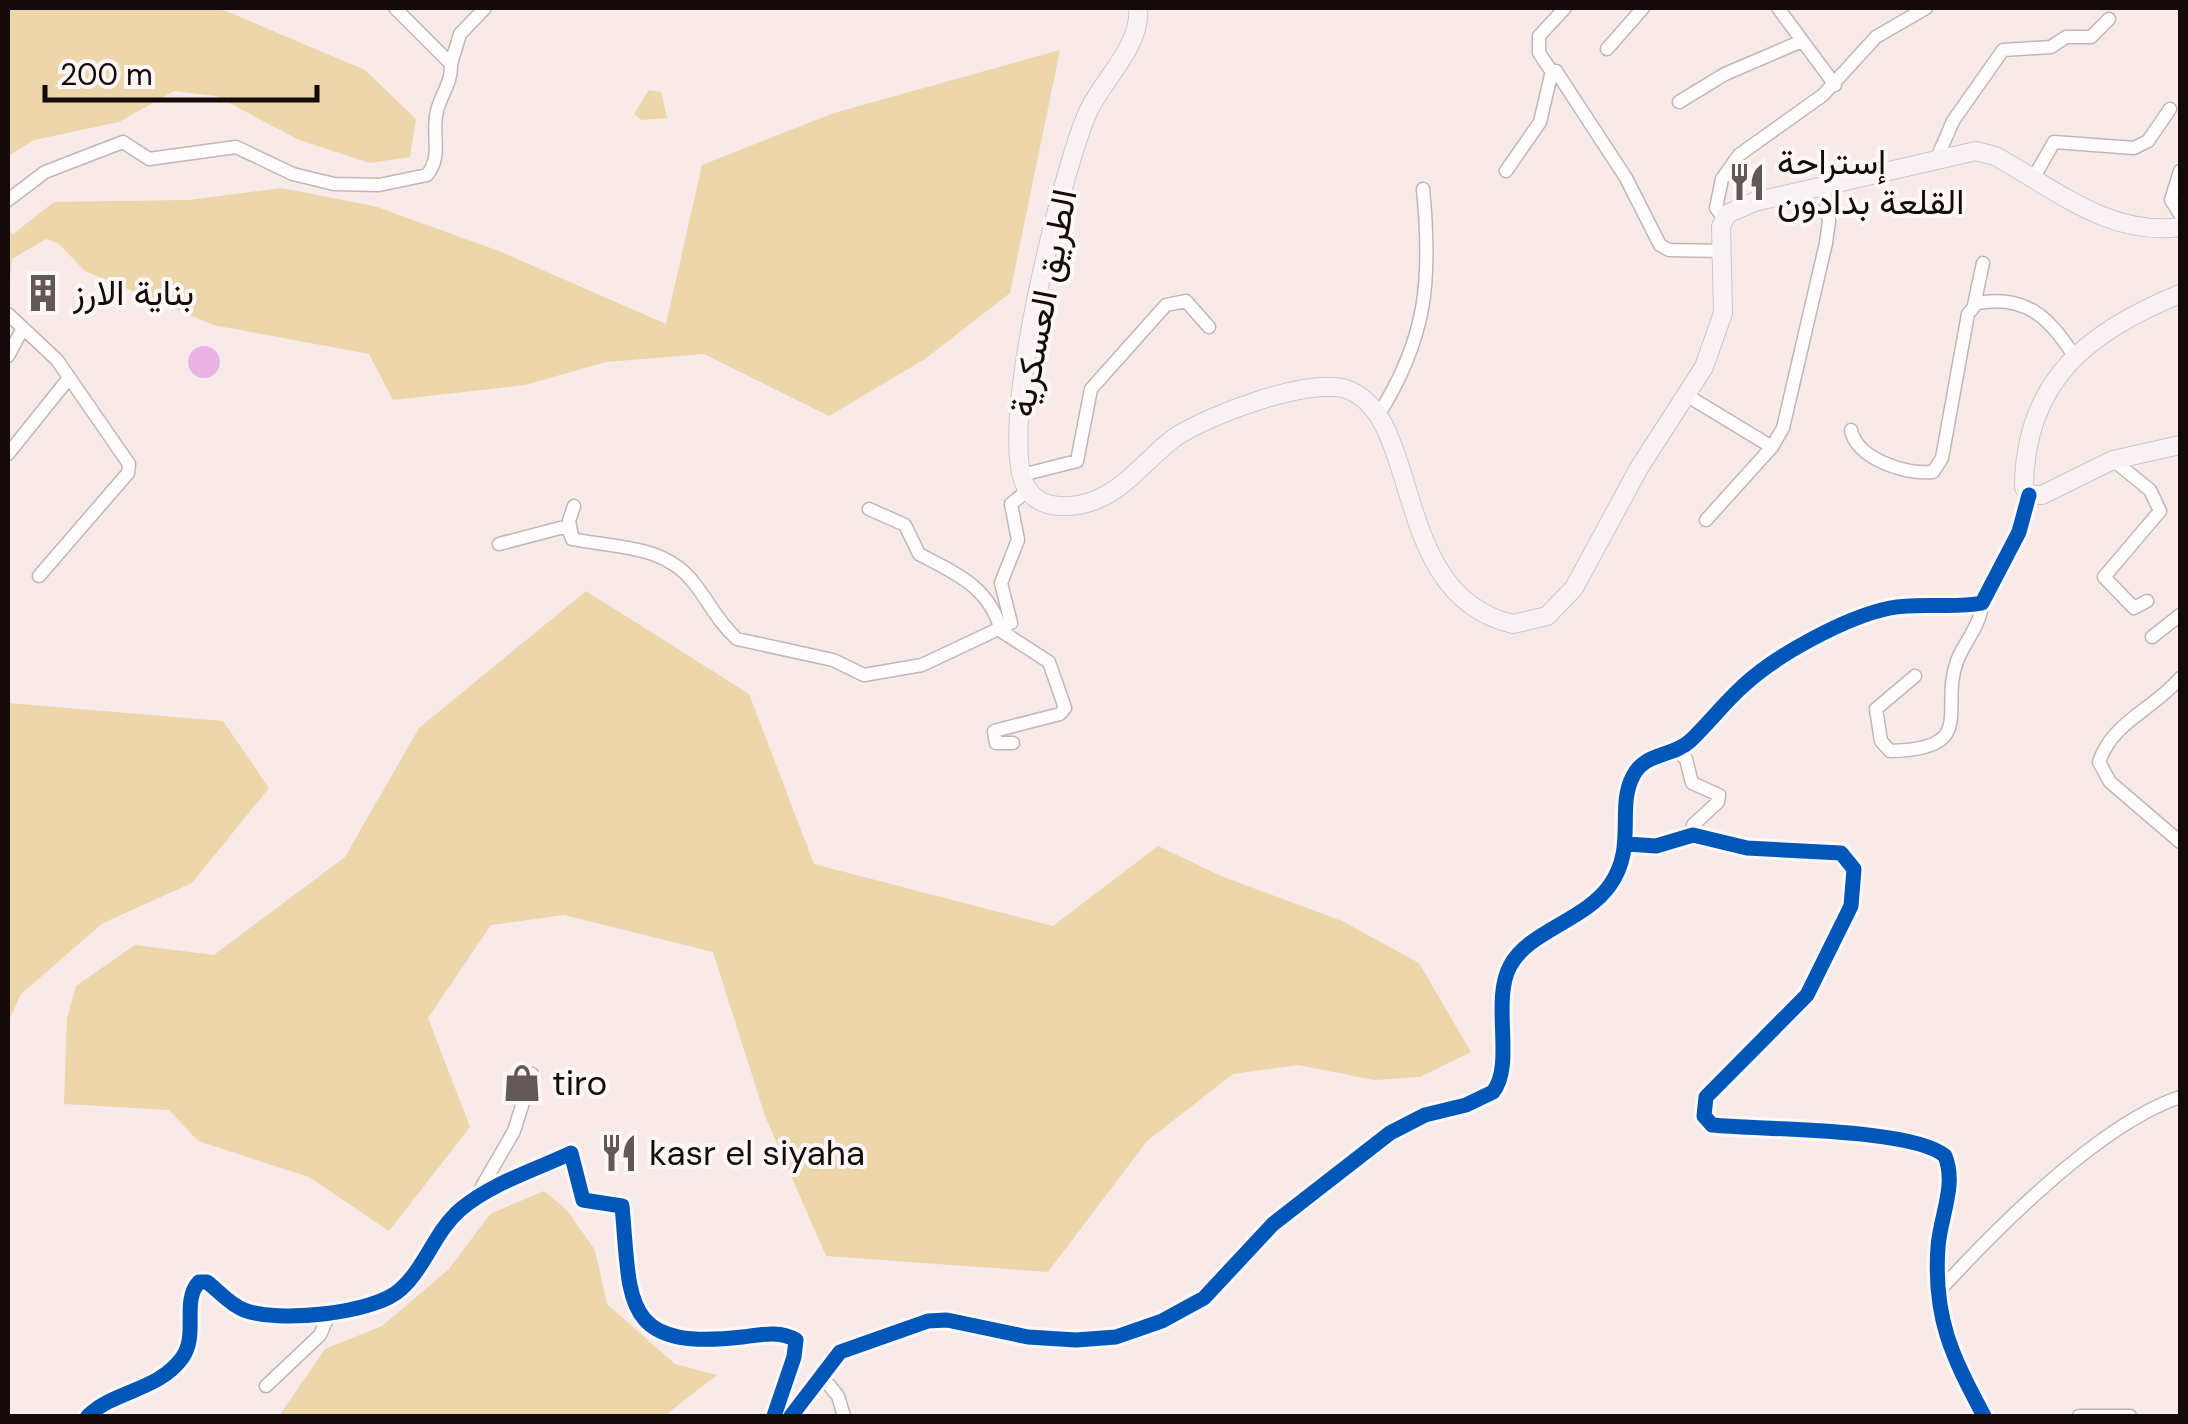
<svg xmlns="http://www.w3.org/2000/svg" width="2188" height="1424" font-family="'DM Sans',Vazirmatn,sans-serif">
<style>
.green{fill:#ecd6aa}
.water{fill:#e9b3e5}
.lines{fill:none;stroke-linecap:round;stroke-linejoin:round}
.minor-casing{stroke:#c2b6b4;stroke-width:15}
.major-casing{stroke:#cdc7c6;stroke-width:20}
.minor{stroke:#fefcfc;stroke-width:12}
.major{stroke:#f9f2f4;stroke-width:18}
.cycleway-casing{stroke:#fef7f7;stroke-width:21}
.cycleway{stroke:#0057b8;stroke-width:15}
.labels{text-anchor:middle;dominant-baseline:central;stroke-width:8;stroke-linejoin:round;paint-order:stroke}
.poi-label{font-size:35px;fill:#130a09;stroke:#fef7f7;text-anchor:start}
.street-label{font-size:35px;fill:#130a09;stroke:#fef7f7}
</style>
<rect width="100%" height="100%" fill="#f8eae8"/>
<path class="green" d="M8,8H211L226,11L365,70L416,119L410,157L370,163L299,140L216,96L174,91L119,122L34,140L8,156Z
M1060,50L1010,293L925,359L829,416L704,354L606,362L525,385L393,400L369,354L213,325L85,271L58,243L46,239L12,259L8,303V230L13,234L54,202L189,200L281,188L374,206L499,251L666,324L702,165L834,113Z
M649,90L661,92L667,118L641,120L634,114Z
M586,591L749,694L814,864L1053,926L1158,846L1221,876L1342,921L1419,963L1471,1052L1420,1077L1374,1080L1298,1065L1233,1074L1147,1141L1048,1272L826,1256L765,1116L713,952L564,915L491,925L428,1018L470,1127L389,1231L309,1177L198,1141L169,1110L64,1104L67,1019L76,986L135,945L214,955L345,857L419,728Z
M8,703L223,721L269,788L192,883L103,923L21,994L8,1022Z
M544,1191L566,1209L595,1250L607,1304L675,1364L717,1375L664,1416H279L325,1349L382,1326L449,1269L490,1214Z"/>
<path class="water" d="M188 362a16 16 0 1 1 32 0a16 16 0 1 1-32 0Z"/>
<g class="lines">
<g class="minor-casing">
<path id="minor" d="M1778,8L1835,85
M1607,49L1643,8
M451,64L460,34L485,8
M1552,72L1539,53V36L1565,8
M1679,102L1725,74L1802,41
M1937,158L1953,121L2003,50L2051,47L2066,37H2091L2109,19
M1506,171L1540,122L1551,75L1556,71L1626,178L1660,245L1669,250L1722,251
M2180,171L2171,200L2180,214
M2034,177L2054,142L2134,148L2148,141L2170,109
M8,200L45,172L123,142L149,159L236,147L293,174L334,184L379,185L427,175C443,156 431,134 437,111C441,94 452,83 451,64L395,8
M1723,217L1716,208L1722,179L1739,155L1823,95L1876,37L1926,8
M1974,305L1983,263
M8,314L57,360L129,464L128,473L39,576
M8,356L23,328
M1686,395L1772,447
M1377,417C1427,339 1432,280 1423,189
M1851,430C1857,459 1906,475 1933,472L1942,458L1968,314L1977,303C2026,294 2050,318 2074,356
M8,454L69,378
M2113,460L2150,490L2160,511L2104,577L2134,608L2147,601
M1022,475L1077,461L1091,389L1166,305L1186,301L1209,327
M869,509L905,525L919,554C955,573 990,587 1001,631L1049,662L1065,708L1060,714L994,731L996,743H1013
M1706,520L1772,447L1783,428L1826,243L1829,221L1824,189
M572,536L569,521L574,506
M499,544L560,528H568L572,539C615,548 664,544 694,583C709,602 718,622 737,639L833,660L864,675L922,665L1011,623L1001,583L1018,540L1011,504L1028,490
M2152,637L2180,615
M1915,676L1876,709L1881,741L1890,751C1979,749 1939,710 1957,661C1965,641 1981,625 1982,603
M2180,678C2153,710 2113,721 2099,762L2110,782L2180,842
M1676,750L1686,759L1692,783L1719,795L1718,802L1693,825V835
M1627,844L1656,846L1693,835L1747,848L1841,853L1854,869L1851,906L1807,995L1706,1097L1704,1116L1712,1125C1762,1130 1913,1128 1945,1156C1957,1185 1940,1217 1938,1247C1933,1318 1952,1356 1984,1416
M476,1197L514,1131L532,1074
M1939,1291C1998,1227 2098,1125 2180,1097
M820,1374L838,1396L844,1416
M266,1386L320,1335L330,1312
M88,1416C115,1390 158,1391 182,1358C199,1335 181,1301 199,1282H207C219,1291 229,1304 244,1310C277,1323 375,1314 401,1289C426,1266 435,1231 461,1209C492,1183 535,1170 571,1153L583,1200L622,1206C631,1301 620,1351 742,1337C760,1335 779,1330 796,1340L794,1357L774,1416
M791,1416L840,1352L928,1321L947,1320L1028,1337L1076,1340L1116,1337L1162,1321L1204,1298L1273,1224L1390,1133L1425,1115L1466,1105L1493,1092C1515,1065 1491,1001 1510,966C1528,931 1585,921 1610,885C1637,847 1616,808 1633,776C1645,752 1673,757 1690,741C1709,723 1724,703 1743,686C1776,655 1846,617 1890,608C1921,602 1952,609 1982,603L2019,532L2029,495
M2079,1416H2130"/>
</g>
<g class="major-casing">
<path id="major" d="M1138,8C1142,46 1101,81 1087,114C1062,173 993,441 1028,490C1043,512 1077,508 1098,499C1128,486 1148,458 1174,438C1206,416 1308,377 1346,389C1424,415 1388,595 1513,624L1547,616L1574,588L1639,468L1704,367L1723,313L1721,227L1727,214L1754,202L1976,151L1995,156C2054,188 2109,237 2180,227
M2180,294C2089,331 2025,380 2024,487L2029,495H2042L2113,460L2180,445"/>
</g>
<use href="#minor" class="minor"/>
<use href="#major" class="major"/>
<g class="cycleway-casing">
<path id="cycleway" d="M1627,844L1656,846L1693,835L1747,848L1841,853L1854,869L1851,906L1807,995L1706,1097L1704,1116L1712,1125C1762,1130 1913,1128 1945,1156C1957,1185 1940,1217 1938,1247C1933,1318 1952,1356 1984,1416
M88,1416C115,1390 158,1391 182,1358C199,1335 181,1301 199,1282H207C219,1291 229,1304 244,1310C277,1323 375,1314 401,1289C426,1266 435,1231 461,1209C492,1183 535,1170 571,1153L583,1200L622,1206C631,1301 620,1351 742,1337C760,1335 779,1330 796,1340L794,1357L774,1416
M791,1416L840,1352L928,1321L947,1320L1028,1337L1076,1340L1116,1337L1162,1321L1204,1298L1273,1224L1390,1133L1425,1115L1466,1105L1493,1092C1515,1065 1491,1001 1510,966C1528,931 1585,921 1610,885C1637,847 1616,808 1633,776C1645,752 1673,757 1690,741C1709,723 1724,703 1743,686C1776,655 1846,617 1890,608C1921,602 1952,609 1982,603L2019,532L2029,495"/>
</g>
<use href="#cycleway" class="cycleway"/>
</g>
<defs>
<g id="restaurant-bare" transform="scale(3)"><path d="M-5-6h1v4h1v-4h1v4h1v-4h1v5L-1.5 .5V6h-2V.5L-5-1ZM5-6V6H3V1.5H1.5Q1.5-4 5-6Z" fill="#635857" stroke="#fef7f7" stroke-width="2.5" paint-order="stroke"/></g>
<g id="building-bare" transform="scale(3)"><path d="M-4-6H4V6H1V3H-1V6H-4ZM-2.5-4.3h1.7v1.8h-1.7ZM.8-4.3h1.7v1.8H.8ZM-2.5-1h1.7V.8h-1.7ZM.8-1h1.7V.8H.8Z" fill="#635857" stroke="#fef7f7" stroke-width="2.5" paint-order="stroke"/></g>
<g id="shop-bare" transform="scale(3)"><path d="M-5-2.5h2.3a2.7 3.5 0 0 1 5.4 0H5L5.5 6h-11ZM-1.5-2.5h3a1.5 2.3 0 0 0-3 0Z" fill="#635857" stroke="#fef7f7" stroke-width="2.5" paint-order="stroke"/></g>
</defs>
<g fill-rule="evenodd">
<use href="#restaurant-bare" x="1747" y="182"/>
<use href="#building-bare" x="43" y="293"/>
<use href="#shop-bare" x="522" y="1083"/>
<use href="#restaurant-bare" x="619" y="1153"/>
</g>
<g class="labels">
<g class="poi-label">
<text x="1777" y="162">إستراحة<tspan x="1777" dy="40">القلعة بدادون</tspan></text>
<text x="73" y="293">بناية الارز</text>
<text x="552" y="1083">tiro</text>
<text x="649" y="1153">kasr el siyaha</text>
</g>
<g class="street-label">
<text transform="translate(1043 303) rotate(-79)">الطريق العسكرية</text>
</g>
</g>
<rect width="2188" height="1424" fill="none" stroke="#130a09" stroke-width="20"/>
<path d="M45 85v15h272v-15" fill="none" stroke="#130a09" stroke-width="5"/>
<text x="60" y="85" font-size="30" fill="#130a09" stroke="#fef7f7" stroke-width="8" paint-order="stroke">200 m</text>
</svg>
